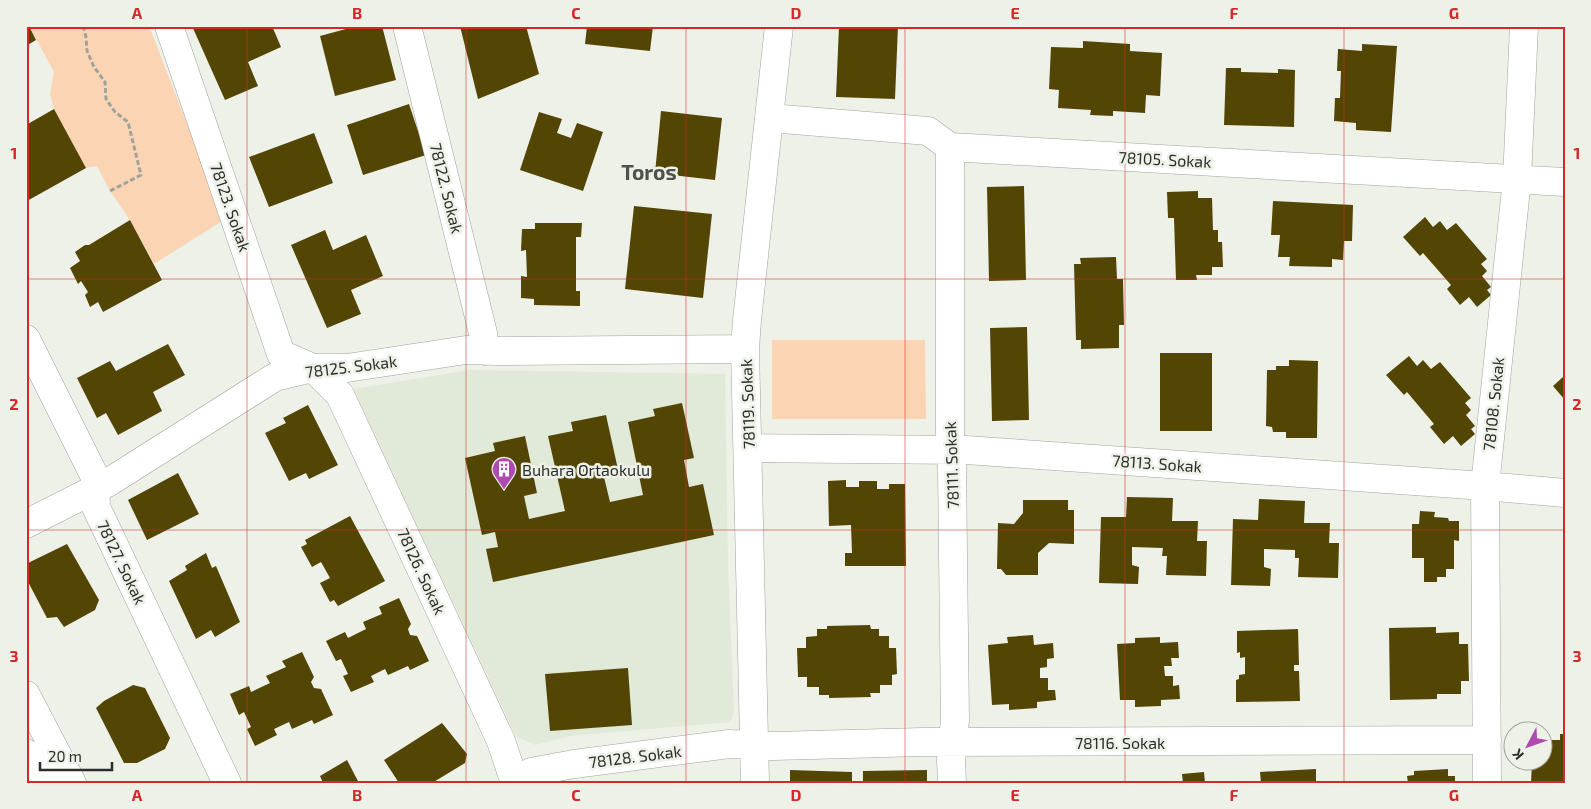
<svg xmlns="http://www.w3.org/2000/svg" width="1591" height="809" font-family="'Exo 2',sans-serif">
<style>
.built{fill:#e1e9d9}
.green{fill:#fbd5b3}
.building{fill:#534503}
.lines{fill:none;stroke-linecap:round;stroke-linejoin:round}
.minor-casing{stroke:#a0a49c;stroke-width:29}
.major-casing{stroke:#a0a49c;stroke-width:29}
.path{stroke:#a0a39c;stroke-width:3;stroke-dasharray:5 2.5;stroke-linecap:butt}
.minor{stroke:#fff;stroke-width:28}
.major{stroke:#fff;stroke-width:28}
.grid{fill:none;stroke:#d62828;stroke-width:1;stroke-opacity:0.55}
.labels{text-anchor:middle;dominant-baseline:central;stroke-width:5;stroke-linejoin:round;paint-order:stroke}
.street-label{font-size:16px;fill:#2c2e2a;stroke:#edf1e8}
.poi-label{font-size:16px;fill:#2c2e2a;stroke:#edf1e8;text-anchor:start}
.district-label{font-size:21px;font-weight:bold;fill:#4e524a;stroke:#edf1e8}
.neatline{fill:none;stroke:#d62828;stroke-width:2}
.grid-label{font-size:16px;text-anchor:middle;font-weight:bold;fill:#d62828}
</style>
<rect width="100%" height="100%" fill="#edf1e8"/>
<path class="built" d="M470,370L725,374L728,569L734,711L732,719L729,722L570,736L535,745L518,737L514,732L353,389Z"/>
<path class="green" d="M29,26H149L224,220L154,264L130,220L110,191L97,166L86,168L54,109L50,94L54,72Z
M772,340H925L926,419H772Z"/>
<path class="building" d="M26,26H29L36,40L26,46Z
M192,26H272L281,47L248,62L258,86L225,100Z
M357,26H382L396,80L335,96L320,36Z
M460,26H526L539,74L478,99Z
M587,26H653L650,51L585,44Z
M839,26H898L895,99L836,97Z
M1083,41L1130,44V51L1162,53L1160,96L1146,95L1145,113L1113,111V116L1090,115L1091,110L1058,108L1059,90L1049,89L1051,47L1083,48Z
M1362,44L1397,46L1391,132L1356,130V123L1334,121L1335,98H1340L1341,71H1337L1338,49L1362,51Z
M1226,68H1241V72L1278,73V69L1295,70L1294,127L1224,125Z
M409,104L426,155L363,175L347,125Z
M54,109L86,168L27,201L26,125Z
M661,111L722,118L715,180L655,173Z
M539,112L562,119L557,133L571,138L577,123L603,132L583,191L520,170Z
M314,133L333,183L269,207L249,157Z
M1024,186L1026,280L989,281L987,187Z
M1198,191V198H1212L1213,230H1218V242H1222L1223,267H1212V275H1196L1197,280H1176L1174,218H1168L1167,192Z
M1273,201L1353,205L1352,241H1344L1343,260L1332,259V267L1289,266L1290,257H1278L1280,235H1271Z
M634,206L712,214L703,298L625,289Z
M1425,217L1433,227L1440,221L1447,230L1456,223L1487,259L1481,264L1487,271L1482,276L1491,287L1487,290L1491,295L1477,307L1469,297L1460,305L1447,289L1451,285L1423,253L1420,256L1403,237Z
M130,220L162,280L103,312L98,302L90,307L85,295L88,292L81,281L78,284L70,268L80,261L75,252L85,245H89Z
M535,223H582L581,237H576V291H580V306L534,305V299L521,298V276L527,277L526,250L521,251L522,229H535Z
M325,230L333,250L366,235L383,276L351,290L361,314L327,328L291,245Z
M1116,257L1117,279H1123L1124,325H1119V348L1081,349V340H1076L1074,264H1081L1080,258Z
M1027,327L1029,420L992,421L990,328Z
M168,344L185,375L153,392L162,411L118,435L106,413L97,418L77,378L110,361L116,371Z
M1160,353H1212V431H1160Z
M1409,356L1417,366L1423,360L1431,369L1440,362L1471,398L1465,403L1471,410L1466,415L1475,426L1471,429L1475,434L1461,446L1453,436L1444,444L1430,427L1434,424L1407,392L1404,395L1386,375Z
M1289,360L1318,361L1317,438H1286V432H1273L1272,427L1266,426L1267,370H1276V366H1289Z
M1563,377L1565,379V400L1553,386Z
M682,403L694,458L684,460L689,487L703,484L714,535L493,582L486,549L498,547L495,532L482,535L465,458L495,451L493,443L525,436L537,493L524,496L529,519L565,511L548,436L573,431L571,422L606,415L619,474L604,477L610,502L643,495L628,422L655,416L653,409Z
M308,405L338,465L309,479L306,473L289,481L265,433L286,423L283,418Z
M178,473L199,514L147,540L128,500Z
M846,480V487H859V481H877V489H889V484H905L906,566H845V553H852L851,525L829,526L828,481Z
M1127,497L1173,498L1172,521H1198L1197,541H1207L1206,576L1166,575L1167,556H1162L1163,548L1132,547V565L1139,567L1138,584L1099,583L1101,517H1126Z
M1259,499L1305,501L1304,523H1330L1329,543H1339L1338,578L1298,577L1299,558H1295V550L1264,549V567L1271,569L1270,586L1231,585L1233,519L1258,520Z
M1023,500H1068V510H1074V544L1049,543L1038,553V575H1006L1001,569H997L998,523L1014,524L1023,513Z
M1420,511L1435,512L1434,517L1448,518L1449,521H1459V541L1454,540V569H1446V577H1437V582H1424V558H1412V524H1419Z
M350,516L385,581L338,606L334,600L330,602L320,583L330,578L321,562L312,567L301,547L307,544L305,540Z
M67,544L99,600L95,610L64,627L57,617L47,618L26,578V565L30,562Z
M206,553L212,568L216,566L240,622L215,637L211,630L196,639L169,581L187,570L185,566Z
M399,598L411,624L408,629L410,635L417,636L429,661L410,670L408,666L388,675L385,669L371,676L374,682L351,692L343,676L348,674L341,659L336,661L326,641L345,632L348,638L366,629L363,622L382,614L379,607Z
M870,625L871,629H879V636H889V648H896L897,674L892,675V685H880V693H870L871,697L829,698V695H819V687H807V677H798L797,648H806V637L817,636V629H827V626Z
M1436,627V633L1459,632V644H1468L1469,681H1461V694H1437V699L1390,700L1389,628Z
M1298,629L1299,665H1294V671H1299L1300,701L1236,702V680L1239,679V675L1245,674V657L1240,658V652L1237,653V631Z
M1033,635L1034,645L1053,643L1054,658L1047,659V667L1040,668V678H1048V690H1055L1056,700L1037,702V708L1009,710V704L992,705L988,645L1008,643L1007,637Z
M1160,637V643L1178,642L1179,658H1171L1172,666H1164L1165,676H1173V686L1179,685L1180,699L1161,700V706L1135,707V700H1120L1117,644L1135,643V638Z
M302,652L314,677L311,682L314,688L321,689L333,715L314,724L312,720L292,729L289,722L274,729L277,735L255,746L247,729L251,727L244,712L239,715L230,694L249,686L251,692L270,683L266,676L286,667L282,661Z
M628,668L632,725L550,731L545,674Z
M133,685L145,688L170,738L165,749L137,763H124L96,708L104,701Z
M442,723L467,754L465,763L432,783H399L384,760Z
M1560,734H1565V783H1531L1532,762H1544V740H1560Z
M347,760L359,783H323L320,776Z
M1316,769V783H1261L1260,772Z
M1448,769V776H1455V783H1408L1407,776L1414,775V771Z
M790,770L852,772V783H790Z
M927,770V783H863V771Z
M1204,772L1205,783H1183L1182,774Z"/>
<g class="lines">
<g class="minor-casing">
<path id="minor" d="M169,26L281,354L313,368L340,395L501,741L515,783
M407,26L483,333L485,351
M770,118L928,131L950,147L1565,182
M950,147V432L952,468L955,720L951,760L952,783
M26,339L95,477L96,507L227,783
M748,448L966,450L1485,486L1565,493
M26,524L109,482L275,377L313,368H347L466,350L498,351L745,349
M523,783L531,772L574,764L729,744L774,746L922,742L1487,740
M755,783L745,349L747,320L779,26
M1487,783L1485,486L1517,179L1524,26"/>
</g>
<g class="major-casing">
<path id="major" d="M26,695L72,783
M26,753L41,783"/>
</g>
<path class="path" d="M83,26L86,37L87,51L94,67L105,82L106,99L115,112L128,122L141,175L110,191"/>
<use href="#minor" class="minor"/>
<use href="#major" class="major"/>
</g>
<path class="grid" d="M247,26V783M466,26V783M686,26V783M905,26V783M1125,26V783M1344,26V783M26,279H1565M26,530H1565"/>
<defs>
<g id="building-pin" transform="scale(1.25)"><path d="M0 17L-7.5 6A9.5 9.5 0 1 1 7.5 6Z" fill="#ae4ab0" stroke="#edf1e8"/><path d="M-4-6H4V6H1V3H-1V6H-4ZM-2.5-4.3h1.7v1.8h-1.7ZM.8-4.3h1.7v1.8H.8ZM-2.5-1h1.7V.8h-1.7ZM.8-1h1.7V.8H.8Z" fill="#fff"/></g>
</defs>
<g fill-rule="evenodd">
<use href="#building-pin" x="504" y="469"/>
</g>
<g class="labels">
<g class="street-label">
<text transform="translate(1165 159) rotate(3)">78105. Sokak</text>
<text transform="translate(447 188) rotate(76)">78122. Sokak</text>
<text transform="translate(231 207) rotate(71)">78123. Sokak</text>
<text transform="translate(351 366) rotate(-7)">78125. Sokak</text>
<text transform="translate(747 404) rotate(-92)">78119. Sokak</text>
<text transform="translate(1493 404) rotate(-84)">78108. Sokak</text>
<text transform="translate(1157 463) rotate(4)">78113. Sokak</text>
<text transform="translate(951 465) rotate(-92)">78111. Sokak</text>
<text transform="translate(122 562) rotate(64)">78127. Sokak</text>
<text transform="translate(422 571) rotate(65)">78126. Sokak</text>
<text x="1120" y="742">78116. Sokak</text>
<text transform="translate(635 756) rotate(-7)">78128. Sokak</text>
</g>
<g class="poi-label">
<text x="522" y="469">Buhara Ortaokulu</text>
</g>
<g class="district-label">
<text x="649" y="171">Toros</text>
</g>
</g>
<rect width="1591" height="809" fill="none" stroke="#edf1e8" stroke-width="55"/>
<g transform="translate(1528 746) rotate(229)"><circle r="24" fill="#edf1e8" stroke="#a0a39c"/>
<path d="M0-4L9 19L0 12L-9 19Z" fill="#ae4ab0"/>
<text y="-8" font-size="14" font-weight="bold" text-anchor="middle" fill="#2c2e2a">K</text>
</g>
<path d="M40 762v8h72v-8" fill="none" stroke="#2c2e2a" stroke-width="2.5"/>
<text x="48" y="762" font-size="15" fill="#2c2e2a" stroke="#edf1e8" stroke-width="4" paint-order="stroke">20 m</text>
<rect x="28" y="28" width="1536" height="754" class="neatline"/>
<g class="grid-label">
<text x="137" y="19">A</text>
<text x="357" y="19">B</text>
<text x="576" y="19">C</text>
<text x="796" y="19">D</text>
<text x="1015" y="19">E</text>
<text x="1234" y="19">F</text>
<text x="1454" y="19">G</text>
<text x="14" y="159">1</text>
<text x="1577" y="159">1</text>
<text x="14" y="410">2</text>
<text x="1577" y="410">2</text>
<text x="14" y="662">3</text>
<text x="1577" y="662">3</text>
<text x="137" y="801">A</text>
<text x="357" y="801">B</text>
<text x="576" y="801">C</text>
<text x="796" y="801">D</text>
<text x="1015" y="801">E</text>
<text x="1234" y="801">F</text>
<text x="1454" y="801">G</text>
</g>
</svg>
